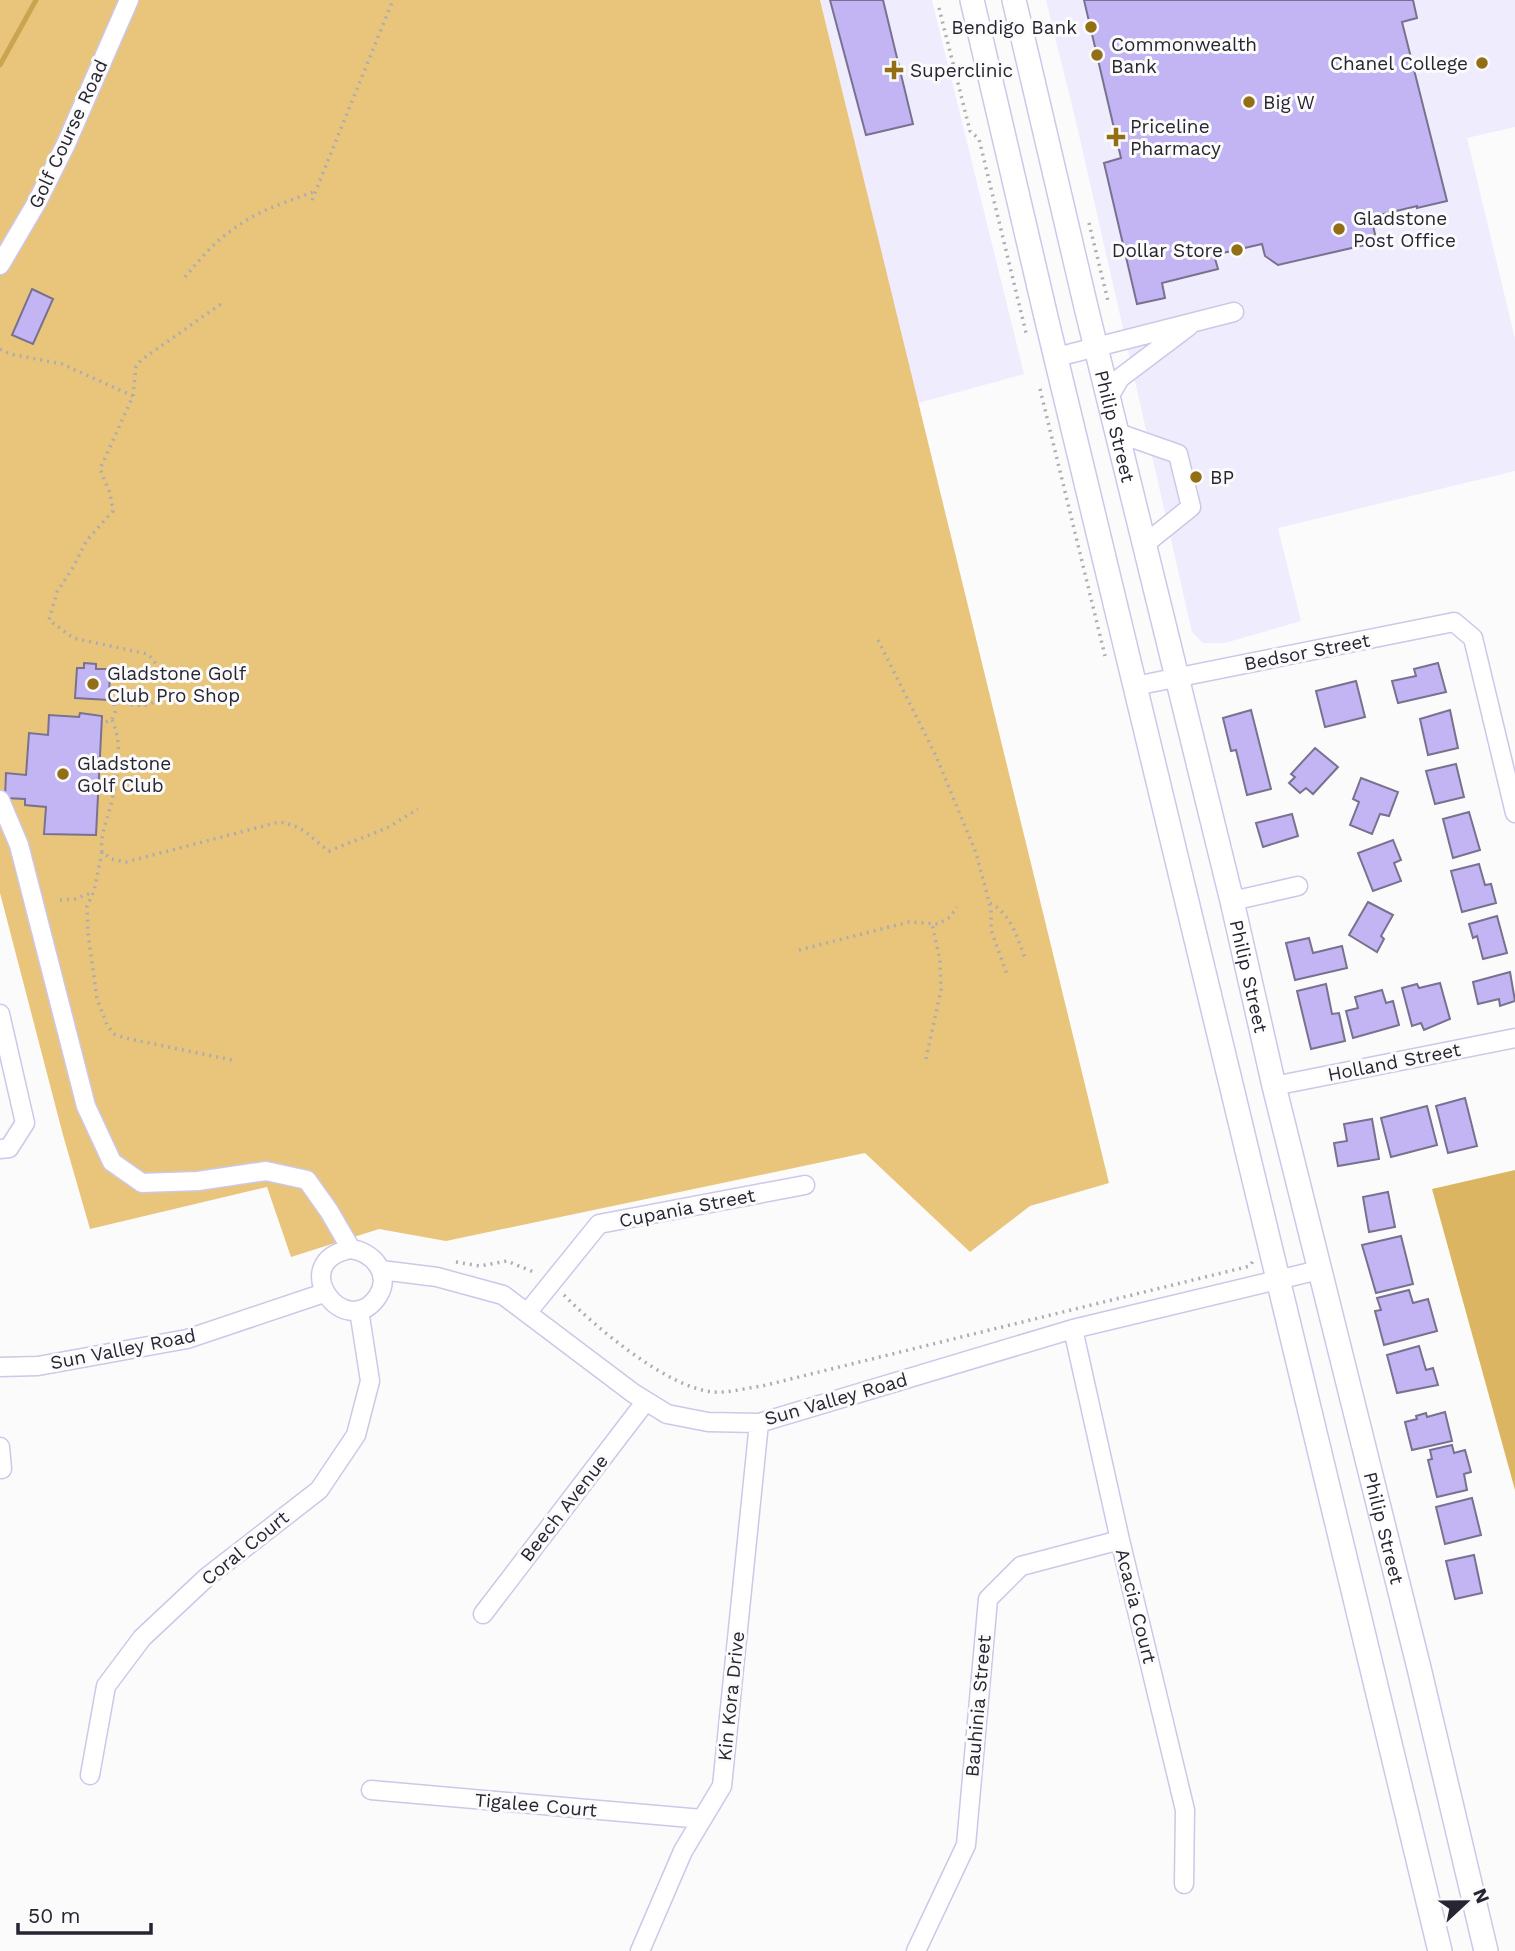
<svg xmlns="http://www.w3.org/2000/svg" width="1515" height="1951" font-family="'Work Sans',sans-serif">
<style>
.built{fill:#efecfd}
.green{fill:#e9c57b}
.forest{fill:#dcb563}
.lines{fill:none;stroke-linecap:round;stroke-linejoin:round}
.stream{stroke:#cba452;stroke-width:5}
.building{fill:#c3b5f4;stroke:#78718f;stroke-width:2}
.minor-casing{stroke:#cec7e8;stroke-width:21}
.major-casing{stroke:#cec7e8;stroke-width:26}
.path{stroke:#adacb1;stroke-width:3.5;stroke-dasharray:2 5;stroke-linecap:butt}
.minor{stroke:#fff;stroke-width:18}
.major{stroke:#fff;stroke-width:23}
.poi-dot{fill:#926e15;stroke:#fbfbfb;stroke-width:2.5}
.labels{text-anchor:middle;dominant-baseline:central;stroke-width:6;stroke-linejoin:round;paint-order:stroke}
.poi-label{font-size:19px;fill:#282532;stroke:#fbfbfb;text-anchor:start}
.street-label{font-size:19px;fill:#282532;stroke:#fbfbfb}
</style>
<rect width="100%" height="100%" fill="#fbfbfb"/>
<path class="built" d="M820,0H932L1024,374L918,403Z
M1046,0H1515V127L1467,138L1515,339V471L1278,528L1301,621L1225,643H1203L1192,632L1077,126Z"/>
<path class="green" d="M0,0H820L1109,1183L1030,1206L970,1252L865,1153L446,1241L379,1229L291,1257L267,1187L90,1229L63,1135L0,893Z"/>
<path class="forest" d="M1515,1170V1490L1432,1189Z"/>
<g class="lines">
<path class="stream" d="M0,65L36,0"/>
</g>
<path class="building" d="M830,0H883L913,124L866,135Z
M1084,0H1413L1417,18L1402,22L1447,201L1417,208V206L1371,217L1375,234L1369,244L1278,265L1265,256L1262,244L1214,255L1218,269L1162,283L1165,298L1137,304L1104,163L1121,158Z
M32,289L53,299L33,344L12,335Z
M84,663L96,664V669H110L109,700L75,698L77,668H84Z
M1438,663L1446,692L1398,703L1392,681L1416,676L1414,669Z
M1356,681L1365,717L1325,727L1316,691Z
M1251,710L1271,789L1247,795L1236,750L1231,751L1223,718Z
M1450,710L1458,748L1428,755L1420,719Z
M80,713L102,716L96,835L44,834L46,807L25,805V799L5,798L6,773L26,775L29,733L48,735L49,715L79,717Z
M1315,748L1338,767L1313,794L1306,788L1300,793L1289,783L1295,777L1291,774Z
M1456,764L1464,797L1435,804L1426,771Z
M1361,778L1398,792L1389,816L1380,814L1372,834L1350,825L1359,802L1353,799Z
M1469,812L1480,850L1453,858L1443,819Z
M1292,814L1298,836L1263,847L1256,823Z
M1393,840L1401,860L1394,863L1401,881L1373,891L1358,853Z
M1479,864L1485,885L1491,884L1496,903L1462,912L1451,871Z
M1368,902L1393,915L1381,936L1384,939L1377,952L1349,935Z
M1497,916L1507,953L1483,959L1477,936L1473,938L1469,924Z
M1309,938L1313,953L1342,946L1347,968L1295,980L1286,943Z
M1510,972L1515,1001L1500,1006L1499,999L1478,1004L1473,982Z
M1440,983L1450,1019L1424,1030L1421,1023L1412,1026L1402,988L1417,984L1419,988Z
M1326,984L1332,1014L1339,1013L1345,1041L1311,1049L1297,991Z
M1382,990L1386,1003L1393,1001L1399,1025L1353,1038L1346,1011L1358,1008L1355,997Z
M1465,1098L1477,1146L1448,1153L1436,1106Z
M1427,1106L1437,1145L1391,1157L1381,1118Z
M1372,1119L1379,1159L1338,1166L1334,1143L1347,1141L1344,1124Z
M1388,1192L1395,1227L1369,1232L1363,1197Z
M1401,1236L1413,1284L1376,1293L1362,1245Z
M1409,1290L1413,1303L1428,1299L1437,1331L1384,1345L1375,1311L1381,1310L1377,1298Z
M1419,1346L1426,1370L1433,1368L1438,1385L1397,1393L1387,1355Z
M1445,1412L1452,1441L1412,1450L1405,1422L1417,1419L1416,1416L1426,1413L1427,1417Z
M1452,1445L1454,1453L1465,1450L1471,1472L1464,1474L1467,1490L1437,1497L1428,1460L1432,1459L1430,1450Z
M1472,1498L1481,1535L1445,1544L1436,1507Z
M1474,1555L1482,1593L1455,1599L1446,1561Z"/>
<g class="lines">
<g class="minor-casing">
<path id="minor" d="M0,265L37,202L66,144L129,0
M1057,357L1234,312
M1109,397L1120,378L1189,326
M1118,433L1178,454L1191,507L1145,544
M1135,686L1454,622L1473,638L1515,813
M0,800L19,845L86,1106L112,1162L142,1183L198,1181L266,1171L307,1180L329,1211L351,1249C373,1252 392,1274 378,1296C346,1344 284,1262 351,1249
M1232,901L1298,886
M0,1014L25,1123L9,1148L0,1149
M1274,1086L1515,1038
M381,1270L437,1277L503,1295L633,1393L667,1414L708,1422L759,1423L1073,1329L1319,1270
M527,1313L599,1224L805,1185
M1073,1329L1120,1540L1185,1810L1184,1884
M0,1367L38,1366L187,1339L324,1293
M0,1447L2,1469
M483,1614L646,1401
M90,1775L106,1686L142,1638L207,1577L319,1490L356,1435L370,1381L359,1310
M371,1790L702,1819
M640,1951L683,1851L722,1786L759,1423
M916,1951L966,1845L988,1599L1021,1566L1120,1540"/>
</g>
<g class="major-casing">
<g id="major">
<path d="M972,0L1046,317L1440,1951"/>
<path id="s1" d="M1014,0L1086,307L1232,901L1274,1086L1419,1668L1486,1951"/>
</g>
</g>
<path class="path" d="M939,8L970,131L979,139L1027,337
M312,200L393,0
M1089,223L1108,301
M185,277C200,259 216,240 236,227C259,210 289,201 316,191
M0,349L10,354L62,364L133,396L100,469L110,493L113,511L87,540L72,569L57,592L49,620L73,638L148,654L162,671L165,691C149,713 137,704 114,702L115,712L112,720L102,723
M1040,389L1105,656
M133,396L136,367L141,360L221,304
M878,640L936,756L976,853L991,909V930L1008,977
M112,720C124,745 117,782 110,808C106,823 100,836 102,852L111,859L126,862L279,822C305,826 309,837 329,851L387,828L418,809
M102,852L94,891L87,906L88,933L97,999L107,1025L114,1034L125,1038L232,1060
M60,900L75,899L93,892
M990,903C1011,914 1017,937 1025,958
M799,950L909,922L938,924L950,917L957,907
M926,1059L941,990L940,960L932,924
M456,1262L480,1266L507,1261L536,1273
M564,1295C595,1327 668,1388 713,1392C729,1393 746,1388 762,1386L1250,1266L1253,1261"/>
<use href="#minor" class="minor"/>
<use href="#major" class="major"/>
</g>
<g class="poi-dot">
<circle cx="1091" cy="27" r="7"/>
<circle cx="1097" cy="55" r="7"/>
<circle cx="1482" cy="63" r="7"/>
<path d="M890.5 59.5h7v7h7v7h-7v7h-7v-7h-7v-7h7z"/>
<circle cx="1249" cy="102" r="7"/>
<path d="M1112.5 126.5h7v7h7v7h-7v7h-7v-7h-7v-7h7z"/>
<circle cx="1339" cy="229" r="7"/>
<circle cx="1237" cy="250" r="7"/>
<circle cx="1196" cy="477" r="7"/>
<circle cx="93" cy="684" r="7"/>
<circle cx="63" cy="774" r="7"/>
</g>
<g class="labels">
<g class="poi-label">
<text x="1077" y="27" text-anchor="end">Bendigo Bank</text>
<text x="1111" y="44">Commonwealth<tspan x="1111" dy="22">Bank</tspan></text>
<text x="1468" y="63" text-anchor="end">Chanel College</text>
<text x="910" y="70">Superclinic</text>
<text x="1263" y="102">Big W</text>
<text x="1130" y="126">Priceline<tspan x="1130" dy="22">Pharmacy</tspan></text>
<text x="1353" y="218">Gladstone<tspan x="1353" dy="22">Post Office</tspan></text>
<text x="1223" y="250" text-anchor="end">Dollar Store</text>
<text x="1210" y="477">BP</text>
<text x="107" y="673">Gladstone Golf<tspan x="107" dy="22">Club Pro Shop</tspan></text>
<text x="77" y="763">Gladstone<tspan x="77" dy="22">Golf Club</tspan></text>
</g>
<g class="street-label">
<text transform="translate(68 134) rotate(-65)">Golf Course Road</text>
<text stroke="none"><textPath href="#s1" startOffset="438">Philip Street</textPath></text>
<text transform="translate(1307 652) rotate(-11)">Bedsor Street</text>
<text stroke="none"><textPath href="#s1" startOffset="1004">Philip Street</textPath></text>
<text transform="translate(1394 1062) rotate(-11)">Holland Street</text>
<text transform="translate(687 1208) rotate(-11)">Cupania Street</text>
<text transform="translate(123 1349) rotate(-11)">Sun Valley Road</text>
<text transform="translate(836 1399) rotate(-16)">Sun Valley Road</text>
<text transform="translate(564 1508) rotate(-52)">Beech Avenue</text>
<text stroke="none"><textPath href="#s1" startOffset="1572">Philip Street</textPath></text>
<text transform="translate(245 1548) rotate(-39)">Coral Court</text>
<text transform="translate(1136 1606) rotate(76)">Acacia Court</text>
<text transform="translate(731 1696) rotate(-84)">Kin Kora Drive</text>
<text transform="translate(978 1706) rotate(-85)">Bauhinia Street</text>
<text transform="translate(536 1805) rotate(5)">Tigalee Court</text>
</g>
</g>
<g transform="translate(1466 1902) rotate(68)" stroke="#fbfbfb" stroke-width="5" paint-order="stroke">
<path d="M0-5L12 26L0 18L-12 26Z" fill="#282532"/>
<text y="-10" font-size="19" font-weight="bold" text-anchor="middle" fill="#282532">N</text>
</g>
<path d="M18 1923v10h133v-10" fill="none" stroke="#282532" stroke-width="3.5"/>
<text x="28" y="1923" font-size="21" fill="#282532" stroke="#fbfbfb" stroke-width="5" paint-order="stroke">50 m</text>
</svg>
